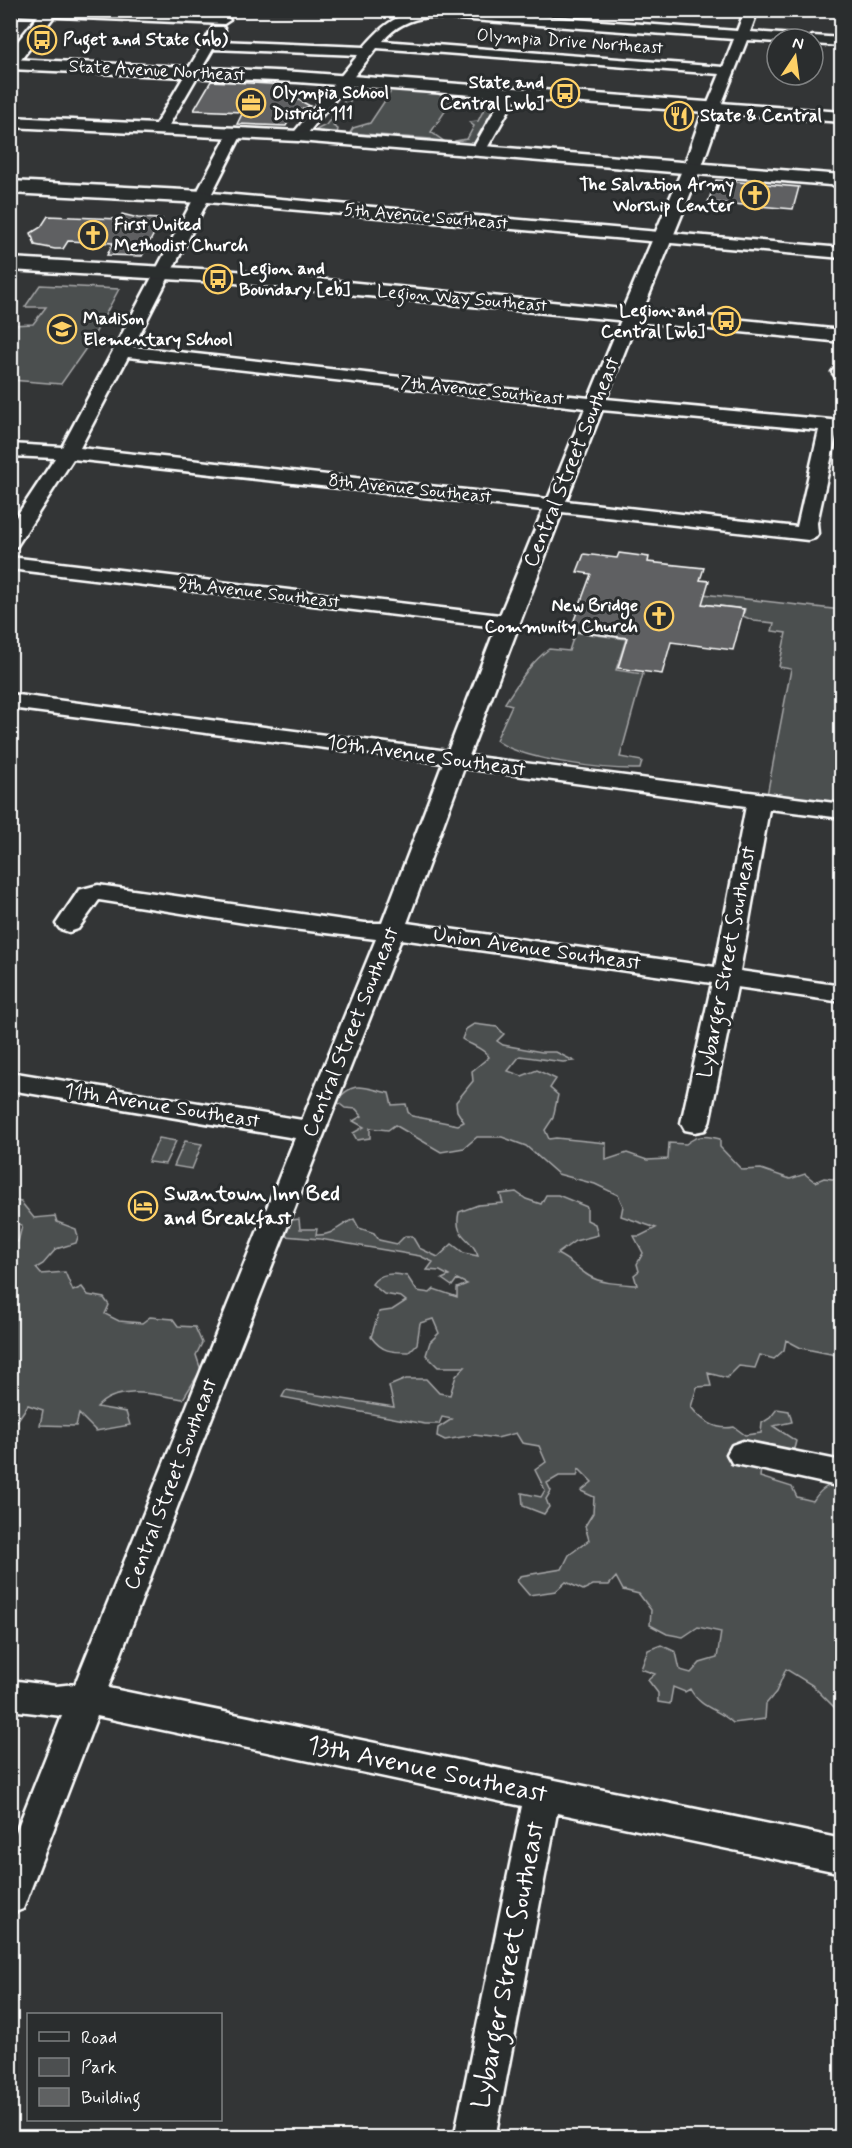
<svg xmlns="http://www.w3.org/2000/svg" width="852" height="2148" font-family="Mynerve,sans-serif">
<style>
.green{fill:#4c4f50;stroke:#a6a7a8;stroke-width:1.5}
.building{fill:#5f6162;stroke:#fff;stroke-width:1.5}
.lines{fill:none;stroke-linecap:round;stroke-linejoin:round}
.street-casing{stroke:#fff;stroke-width:5}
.secondary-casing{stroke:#fff;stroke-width:5}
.primary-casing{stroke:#fff;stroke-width:5}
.street{fill:#2a2d2e;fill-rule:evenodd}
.secondary{fill:#2a2d2e;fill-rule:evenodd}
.primary{fill:#2a2d2e;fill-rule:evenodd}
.labels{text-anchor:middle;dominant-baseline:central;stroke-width:6;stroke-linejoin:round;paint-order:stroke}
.far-poi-label{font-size:18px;font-weight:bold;fill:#fff;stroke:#2a2d2e;text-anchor:start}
.far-street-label{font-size:18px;fill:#fff;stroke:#2a2d2e}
.street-label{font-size:21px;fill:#fff;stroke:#2a2d2e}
.poi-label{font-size:21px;font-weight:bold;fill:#fff;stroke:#2a2d2e;text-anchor:start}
.near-street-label{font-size:26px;fill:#fff;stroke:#2a2d2e}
</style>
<rect width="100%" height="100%" fill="#333536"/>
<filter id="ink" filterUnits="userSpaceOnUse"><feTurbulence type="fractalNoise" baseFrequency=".0167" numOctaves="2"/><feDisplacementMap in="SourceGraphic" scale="12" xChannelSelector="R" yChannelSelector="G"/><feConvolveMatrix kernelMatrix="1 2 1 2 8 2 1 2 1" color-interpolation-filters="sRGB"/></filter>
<g filter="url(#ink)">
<path class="green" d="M355,88L368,90L367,93L358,91L333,126L338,129L337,134L312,132L326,125L349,95L345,94L344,89Z
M382,88L436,93L452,101L431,132L445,142L436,144L431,139L350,133L353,128L370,123L390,93L380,91Z
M450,97L497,101L500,104L472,146L453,145L455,141L467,139L474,126L469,122L478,121L486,105Z
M40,285L119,289L91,341L61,384L11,380V325L33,324L46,307H25Z
M686,592L841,610V805L767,795L791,669L779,667L786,633L772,631L774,623L754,621L743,616L745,609L683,602Z
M575,632L626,639L616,670L643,674L620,757L642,761L640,769C607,770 520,760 496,740L512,705L505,703C518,683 530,663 549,649L569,651Z
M474,1024L497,1027L504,1034L497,1041L503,1045L542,1052H556L574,1061L563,1062L520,1056L508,1071L522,1076L537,1070L556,1079L550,1088L558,1095L553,1118L545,1130L549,1139L556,1138L606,1143V1160L627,1153L647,1160L668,1159L669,1143L686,1144C697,1135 706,1135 720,1139V1147L742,1170L761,1169L790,1179L805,1174L815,1182L824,1178L841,1180V1356L801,1348L786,1340L784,1350L774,1359L760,1355L755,1368L739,1366L727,1378L708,1373L711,1386L697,1387L691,1407C701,1420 716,1431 734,1427L745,1435L761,1433L762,1423L770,1418L777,1409L789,1411L792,1422L773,1426L796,1441C792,1462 780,1462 761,1469L760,1477L792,1487L797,1497L813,1501C820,1490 828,1483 841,1484V1705L835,1708L812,1685L786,1669L776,1692L766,1704L765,1719L733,1723C718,1708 702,1710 690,1689L685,1692L673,1687L670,1704L658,1702V1693L648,1680L655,1674L641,1669L648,1650L661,1645L676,1652L680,1670L691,1673L700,1663L717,1658L721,1632L698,1627L683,1637L667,1634L650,1625L651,1610L639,1594L623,1590L616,1577L609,1585H593L583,1590L566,1582L556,1591L529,1595L517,1581L520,1576L562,1569L569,1555L589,1540L585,1526L593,1513L594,1497L581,1491L592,1482L579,1469L577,1476H559L547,1483L551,1491L546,1499L549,1507L544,1514L523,1506L522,1493L541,1497L545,1490L535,1470L546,1462L539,1446L522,1443L516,1433L497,1438L474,1435L445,1440L437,1436L438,1428L452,1419L442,1417L439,1424H425L282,1397L286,1390L394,1407L389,1386L406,1379H426L439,1393L450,1395L456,1376L465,1367H438L426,1355L430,1342L439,1333L433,1319L420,1323L417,1344L409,1352C391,1352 382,1352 371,1337L379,1312L392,1310L406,1301L401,1297L384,1294L372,1284C380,1272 394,1273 407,1276L417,1291L430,1293L434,1289L457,1297V1288L467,1284L457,1279L452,1286L442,1279L449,1276L440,1271L427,1270L433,1262L420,1256L320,1239L284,1236L285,1227L292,1220L299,1219L300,1229H317L316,1235C333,1236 340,1225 354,1219L359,1228L374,1233L379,1240L397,1244L405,1236H412L419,1248L438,1257L452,1244L464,1253L478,1256C472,1236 453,1239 459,1212L478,1205L503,1203L500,1194L516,1192L526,1199L541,1204L546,1195H558L587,1207V1220L595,1224L598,1235L575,1241L557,1254C570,1260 578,1269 589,1276C602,1284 622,1284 637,1285L634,1275L639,1271L637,1264L643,1253L634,1236H640L656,1228L621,1216L623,1206L618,1195L595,1184L558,1174L526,1146L502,1137H477L464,1148L441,1152L395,1125L388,1130L370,1128V1138L357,1140L353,1133L364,1127L353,1121L362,1116L356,1109L345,1108L336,1101C355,1079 363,1088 389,1093L392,1105L406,1104L408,1112L412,1116L458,1125L464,1122L457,1111L456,1102L473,1081L472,1071L489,1057C484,1048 470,1045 462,1039L466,1029Z
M159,1138L176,1141L165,1164L148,1162Z
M185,1141L202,1144L192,1169L174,1166Z
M11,1200L21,1202L34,1218L55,1216L57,1222L76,1229L78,1237L76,1243L56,1249L43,1264L36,1268L41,1274L65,1272L73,1291L82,1287L88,1295L104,1298L109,1305L105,1314L119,1321L142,1323L150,1317L173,1319L178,1326L195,1327L202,1343L196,1355L201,1370L183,1399C157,1395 117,1384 97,1407L126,1412L130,1425L96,1431L79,1414L76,1426L40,1425L43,1410L28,1405L11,1430V1239L18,1242L22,1226L11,1217Z"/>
<path class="building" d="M211,81L288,85L284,92L310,106L293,113L286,126L237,124L243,112L194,110Z
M716,180L799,187L793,209L708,202Z
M122,214L138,218L162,219L142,256L107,255L113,243L68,241L63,249H55L35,245L31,233L41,227L48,216L119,219Z
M619,553L649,557L648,562L704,568L700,580L709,581L702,604L744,609L733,650L671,642L662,674L618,668L627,638L570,631L591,574L577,572L584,554L617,558Z"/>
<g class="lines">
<g class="street-casing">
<path id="street" d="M10,10H90L224,16L230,20L224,24L10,15Z
M420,10H448L737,31L745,10H758L750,32L795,35L802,39H777V42L747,40L720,108L713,112L706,108L720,74L377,48L303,139L298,140L291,136L358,55L213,49L165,132H155L153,129L213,27H223L225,30L218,41L364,47C381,27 394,16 420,10ZM429,17L734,39L723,67L383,41C395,26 410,19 429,17Z
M813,36L842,38V46L813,44V39H807Z
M511,90L518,94L486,150L479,154L474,153L472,150L504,94Z
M236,128L243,132L212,193L842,248V258L207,202L133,347L589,398L623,315L625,311H637L639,315L606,399L842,421V432H837L817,523L818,534L815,538L808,540L562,512L469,756L842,804V818L769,809L740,971L842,986V1002L737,987L709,1123L705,1130L695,1132L685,1130L681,1123L712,983L401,939L199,1450L108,1688L842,1839V1873L557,1813L495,2138H454L522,1806L97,1716L23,1909L10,1914V1847L62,1716L10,1710V1680L56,1686L75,1684L295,1138L10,1090V1072L302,1120L376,939L251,924L99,900L78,929L69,932L60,929L56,924L79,890L98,885L365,923H382L443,763L10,708V694L448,751L496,627L10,569V557L500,615L543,510L73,459L17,546L10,548V526L55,458L10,456V444L62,447L229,132ZM128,357L577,407L585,408L548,499L80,448ZM602,410L819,430L797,527L566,501ZM464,768L746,806L715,967L407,923Z
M842,366V377L835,376L832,372L836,367Z
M743,1441L842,1461V1487L732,1463L727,1454L732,1445Z"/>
</g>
<g class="secondary-casing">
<path id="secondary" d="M43,10H59L16,66L10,67V51Z
M713,103L719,104L722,108L703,163L643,310L842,330V342L235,283L10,270V258L235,271L623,309L685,163L704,108L707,104Z
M10,181L203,191L210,193L212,197L210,201L203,203L10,193Z"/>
</g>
<g class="primary-casing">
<path id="primary" d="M10,59L297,72L842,112V122L297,82L10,69Z
M10,117L298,131L842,175V186L298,141L10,127Z"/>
</g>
<use href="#street" class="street"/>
<use href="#secondary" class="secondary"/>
<use href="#primary" class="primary"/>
</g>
</g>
<defs>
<g id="bus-ring" transform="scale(1.5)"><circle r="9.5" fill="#2a2d2e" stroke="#ffd166" stroke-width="1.5"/><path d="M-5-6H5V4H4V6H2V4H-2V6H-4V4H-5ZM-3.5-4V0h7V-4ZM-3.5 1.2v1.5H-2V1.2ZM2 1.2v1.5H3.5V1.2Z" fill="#ffd166"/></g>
<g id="office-ring" transform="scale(1.5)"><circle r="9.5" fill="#2a2d2e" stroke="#ffd166" stroke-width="1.5"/><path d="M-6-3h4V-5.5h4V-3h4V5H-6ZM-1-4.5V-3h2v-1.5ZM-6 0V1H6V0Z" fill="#ffd166"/></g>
<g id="restaurant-ring" transform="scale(1.5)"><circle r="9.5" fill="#2a2d2e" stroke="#ffd166" stroke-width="1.5"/><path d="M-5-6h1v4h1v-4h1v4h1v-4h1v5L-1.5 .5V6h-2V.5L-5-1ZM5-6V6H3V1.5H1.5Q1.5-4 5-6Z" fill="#ffd166"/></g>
<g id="church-ring" transform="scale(1.5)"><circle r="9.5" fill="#2a2d2e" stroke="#ffd166" stroke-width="1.5"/><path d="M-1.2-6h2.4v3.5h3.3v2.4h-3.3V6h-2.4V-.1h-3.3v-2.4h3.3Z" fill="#ffd166"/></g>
<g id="school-ring" transform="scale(1.5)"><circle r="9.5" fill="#2a2d2e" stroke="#ffd166" stroke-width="1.5"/><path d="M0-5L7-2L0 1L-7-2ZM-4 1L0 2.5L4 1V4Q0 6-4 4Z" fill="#ffd166"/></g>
<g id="hotel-ring" transform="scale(1.5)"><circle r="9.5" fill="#2a2d2e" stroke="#ffd166" stroke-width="1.5"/><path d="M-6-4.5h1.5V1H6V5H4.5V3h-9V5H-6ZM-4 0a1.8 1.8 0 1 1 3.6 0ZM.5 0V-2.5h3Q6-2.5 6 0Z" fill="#ffd166"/></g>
</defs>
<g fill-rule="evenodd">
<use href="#bus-ring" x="42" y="40"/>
<use href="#bus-ring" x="565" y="93"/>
<use href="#office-ring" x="251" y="103"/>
<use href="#restaurant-ring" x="679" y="116"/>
<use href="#church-ring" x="755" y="195"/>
<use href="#church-ring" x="93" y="235"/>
<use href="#bus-ring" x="218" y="279"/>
<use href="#bus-ring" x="726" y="321"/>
<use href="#school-ring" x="62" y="329"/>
<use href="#church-ring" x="659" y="616"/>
<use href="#hotel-ring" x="143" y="1206"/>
</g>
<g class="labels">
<g class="far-poi-label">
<text x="63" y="40">Puget and State (nb)</text>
<text x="544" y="83" text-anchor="end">State and<tspan x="544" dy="21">Central [wb]</tspan></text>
<text x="272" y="93">Olympia School<tspan x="272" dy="21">District 111</tspan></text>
<text x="700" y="116">State &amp; Central</text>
<text x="734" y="185" text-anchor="end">The Salvation Army<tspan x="734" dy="21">Worship Center</tspan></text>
<text x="114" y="225">First United<tspan x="114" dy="21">Methodist Church</tspan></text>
<text x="239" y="269">Legion and<tspan x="239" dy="21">Boundary [eb]</tspan></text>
<text x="705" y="311" text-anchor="end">Legion and<tspan x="705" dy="21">Central [wb]</tspan></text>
<text x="83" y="319">Madison<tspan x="83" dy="21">Elementary School</tspan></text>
<text x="638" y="606" text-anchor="end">New Bridge<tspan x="638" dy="21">Community Church</tspan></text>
</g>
<g class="far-street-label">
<text transform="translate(570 42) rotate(4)">Olympia Drive Northeast</text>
<text transform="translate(157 71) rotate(3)">State Avenue Northeast</text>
<text transform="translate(426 217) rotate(5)">5th Avenue Southeast</text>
<text transform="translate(462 299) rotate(5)">Legion Way Southeast</text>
<text transform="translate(482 391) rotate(6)">7th Avenue Southeast</text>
<text transform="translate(410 489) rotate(6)">8th Avenue Southeast</text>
<text transform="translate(259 593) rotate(7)">9th Avenue Southeast</text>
</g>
<g class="street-label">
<text transform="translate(572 462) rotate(-68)">Central Street Southeast</text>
<text transform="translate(426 756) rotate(8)">10th Avenue Southeast</text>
<text transform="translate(537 949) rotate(8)">Union Avenue Southeast</text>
<text transform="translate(727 962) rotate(-79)">Lybarger Street Southeast</text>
<text transform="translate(351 1032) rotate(-68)">Central Street Southeast</text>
<text transform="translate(162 1106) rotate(9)">11th Avenue Southeast</text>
<text transform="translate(171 1484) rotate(-69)">Central Street Southeast</text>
</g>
<g class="poi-label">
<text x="164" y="1194">Swantown Inn Bed<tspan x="164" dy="24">and Breakfast</tspan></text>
</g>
<g class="near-street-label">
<text transform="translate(427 1770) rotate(12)">13th Avenue Southeast</text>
<text transform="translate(509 1965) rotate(-79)">Lybarger Street Southeast</text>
</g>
</g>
<rect width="852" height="2148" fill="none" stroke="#2a2d2e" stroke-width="36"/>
<rect x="18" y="18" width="816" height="2112" fill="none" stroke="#fff" stroke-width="2" filter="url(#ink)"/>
<rect x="27" y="2013" width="195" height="108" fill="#2a2d2e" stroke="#7f8182" stroke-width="1.5"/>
<rect x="39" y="2032" width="30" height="9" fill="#2a2d2e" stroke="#7f8182" stroke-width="1.5"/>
<text x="81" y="2043" font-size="18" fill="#ffffff">Road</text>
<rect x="39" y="2058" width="30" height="18" fill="#4c4f50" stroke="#7f8182" stroke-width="1.5"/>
<text x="81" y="2073" font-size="18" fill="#ffffff">Park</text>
<rect x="39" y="2088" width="30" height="18" fill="#5f6162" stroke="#7f8182" stroke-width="1.5"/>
<text x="81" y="2103" font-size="18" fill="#ffffff">Building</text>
<g transform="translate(795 57) rotate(13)"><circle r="28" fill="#2a2d2e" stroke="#7f8182" stroke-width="1.5"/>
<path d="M0-4.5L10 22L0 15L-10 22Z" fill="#ffd166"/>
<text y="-9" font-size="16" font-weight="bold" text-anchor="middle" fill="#ffffff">N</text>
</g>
</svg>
